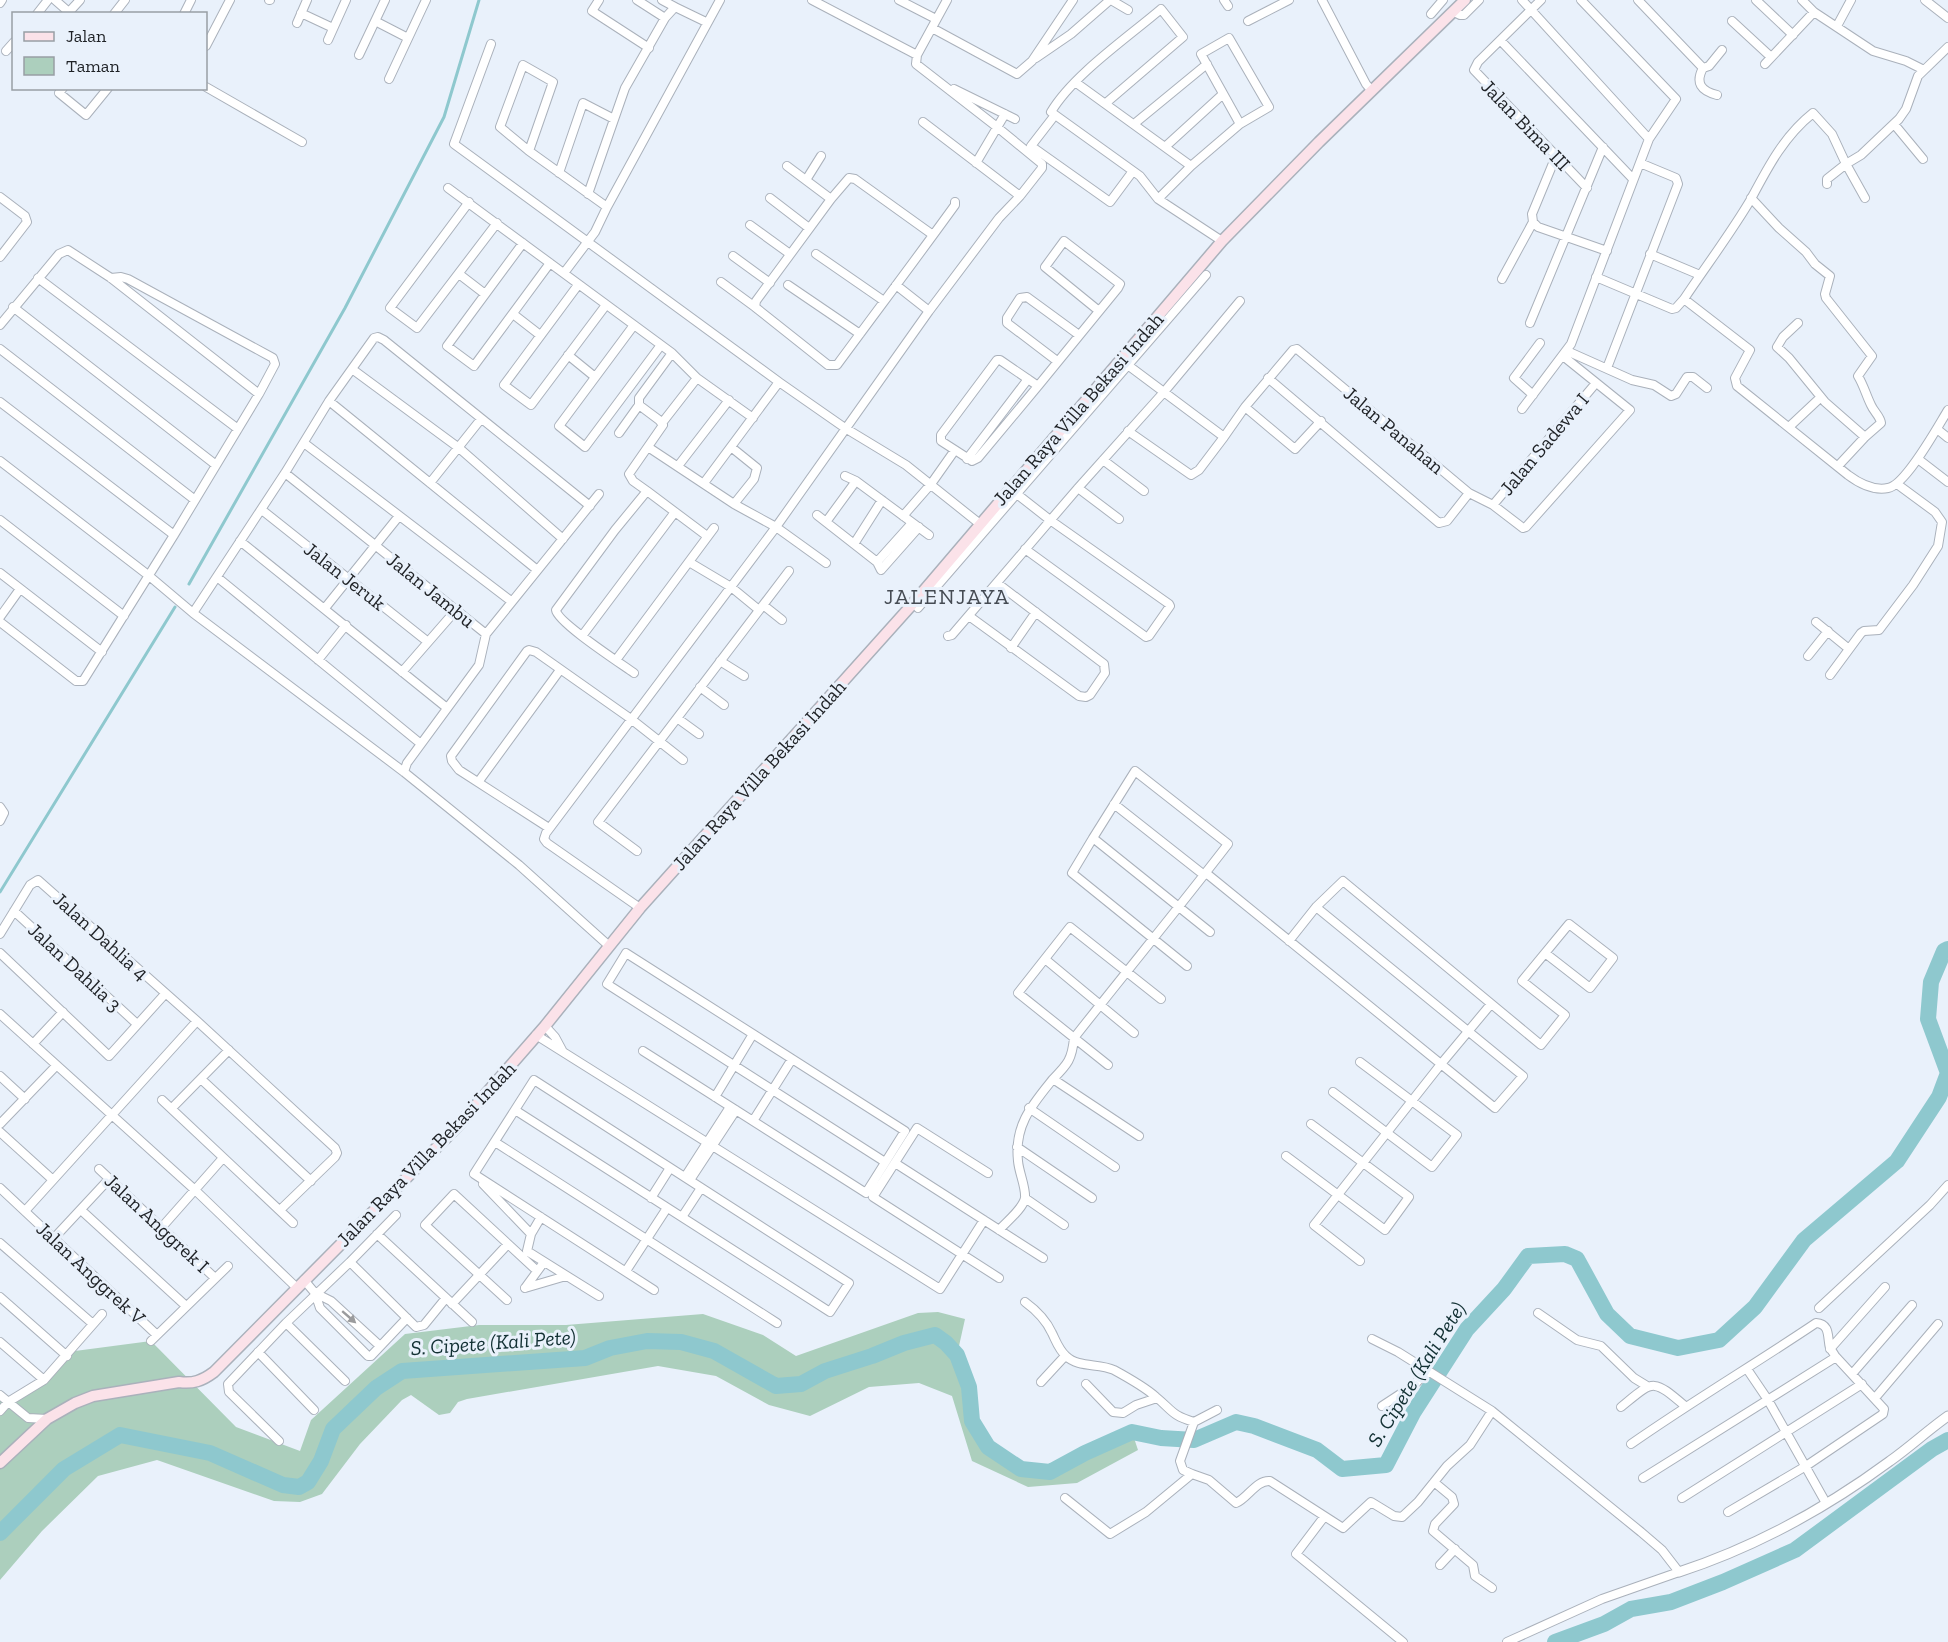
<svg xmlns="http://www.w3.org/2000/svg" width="1948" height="1642" font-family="'Zilla Slab',serif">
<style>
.green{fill:#accfbd}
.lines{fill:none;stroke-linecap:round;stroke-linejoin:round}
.stream{stroke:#8ec8ce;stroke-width:3}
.river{stroke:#8ec8ce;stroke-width:16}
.minor-casing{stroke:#aab1bb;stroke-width:10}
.tertiary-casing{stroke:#aab1bb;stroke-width:11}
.secondary-casing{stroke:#aab1bb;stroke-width:13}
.minor{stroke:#fff;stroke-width:8}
.tertiary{stroke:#fff;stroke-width:9}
.secondary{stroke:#fbe2e9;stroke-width:10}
.oneway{fill:#9a9b9d}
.labels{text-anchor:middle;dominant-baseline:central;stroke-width:6;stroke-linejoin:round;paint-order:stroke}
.street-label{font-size:20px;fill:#1e2125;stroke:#e9f1fb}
.water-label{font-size:21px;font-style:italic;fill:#123033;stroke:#e9f1fb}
.quarter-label{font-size:22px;letter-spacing:1.5px;fill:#454b53;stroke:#e9f1fb}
</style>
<rect width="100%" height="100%" fill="#e9f1fb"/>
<path class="green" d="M938,1312L965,1319L957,1355L969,1387L972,1421L988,1447L1021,1469L1050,1472L1132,1432L1138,1450L1077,1483L1028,1487L972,1461L952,1396L919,1383L869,1387L810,1416L769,1405L716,1376L658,1366L467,1399L458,1402L450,1413L439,1415L411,1395L402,1400L360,1444L322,1494L300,1502L274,1501L157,1460L98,1476L42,1531L0,1580V1395L8,1402L52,1377L75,1351L151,1341L236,1427L300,1451L311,1420L405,1334L479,1325H566L703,1314L763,1335L796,1356L918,1313Z"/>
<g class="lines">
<path class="stream" d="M189,584L345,308L444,117L479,0
M0,892L175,607"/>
<path class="river" d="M0,1533L64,1469L120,1435L210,1453L283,1485L299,1487L308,1482L321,1461L333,1429L376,1388L402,1371L585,1358L610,1348L647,1341L681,1342L714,1351L776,1386L801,1384L825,1371L872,1356L904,1343L935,1335L946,1343L957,1355L969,1387L972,1421L988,1447L1021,1469L1050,1472L1085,1453L1132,1432L1161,1438L1194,1440L1236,1422L1254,1426L1317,1450L1342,1469L1386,1465L1413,1413L1467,1329L1504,1289L1528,1256L1565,1254L1577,1259L1607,1314L1630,1336L1678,1348L1719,1340L1755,1307L1804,1240L1897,1161L1939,1097L1948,1073L1928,1019L1931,982L1944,951L1948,949
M1555,1642L1604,1624L1631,1609L1671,1602L1723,1582L1795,1550L1932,1449L1948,1440"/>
<g class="minor-casing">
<path id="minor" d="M55,0L71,14
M269,0H270
M599,0L592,11L649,48
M637,0L665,18
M662,0L675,7
M812,0L917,55
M899,0L936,19
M1111,0L1128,10
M1224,0L1228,6
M1322,0L1366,84L1372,91
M1522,0L1649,139
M1541,0L1478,62L1474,70L1587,188
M1638,0L1703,68L1709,66L1722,50
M1756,0L1793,35
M1802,0L1814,12L1873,51L1906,61L1924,70
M1925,0L1948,18
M0,3L2,0
M69,12L80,0
M1454,12L1460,15H1464L1479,0
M301,13L333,28
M37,14L48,0
M114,14L125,0
M184,14L191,0
M1431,14L1443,0
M375,21L408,38
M1248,21L1289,0
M1732,21L1771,57
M297,23L307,0
M1837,26L1851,0
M932,28L1017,74L1032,61L1073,0
M328,40L346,0
M1501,41L1633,179
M491,44L454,144L779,382L845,428L906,465L980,524
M206,46L230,0
M6,51L14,42
M359,55L385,0
M1036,58L1071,34L1110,0
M1765,64L1814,12
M1703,68C1695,83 1701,91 1717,95
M389,79L426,0
M1075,82L1191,166
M206,87L302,142
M63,88L59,93L86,115L108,88
M954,89L1015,119
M1106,103L1183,37L1161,9C1127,38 1073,75 1051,112L1140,176L1158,199L1222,241
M1055,115L1031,146L1110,202L1133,171
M923,122L1020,196
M1134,124L1207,64
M1894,124L1923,159
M1165,147L1223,94
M529,151L553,82L523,65L500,127L529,151L607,207
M1556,156L1532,214L1533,222L1538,227L1607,251
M976,163L1005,114
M787,166L831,199
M559,173L583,103L614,119
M806,180L821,156
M1827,184V179L1846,164L1865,198
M448,188L672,353L697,378L753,418
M588,194L625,88L665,18L675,7L706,22
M0,197L25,216L27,222L0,257
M770,198L809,228
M1751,198L1779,228L1806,252L1815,264L1830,276L1825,294L1826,298L1872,356L1858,376C1864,386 1866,395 1871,405C1874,412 1880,416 1881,423L1865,437L1838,466
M1158,199L1191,166L1240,124L1269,107L1229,38L1201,54L1240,124
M469,202L390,308L417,328L497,223
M750,225L790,254
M933,235L855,179L849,178L831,199L756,301L755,307L828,365H837C876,312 916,259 955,205V202
M523,243L447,346L474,366L550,263
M816,254L884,301
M1650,254L1700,275
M733,256L770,283
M564,273L595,232L607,207L720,0
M459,274L485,294
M1596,277L1672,309L1676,308L1684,299C1706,266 1731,233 1751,199C1768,167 1784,136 1813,113L1832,134L1846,164L1861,155L1899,119L1906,109L1918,76L1948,47
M38,278L238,429
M1502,279L1533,222
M721,282L755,307
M578,285L504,385L531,405L606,305
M788,285L860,334
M896,285L929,311
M1684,299L1750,350L1735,378L1737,386L1848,475C1860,484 1873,491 1888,488C1906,485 1938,426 1948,410
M13,307L216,465
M513,314L540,335
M1530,323L1603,147
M1798,323L1783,337L1777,347L1789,358L1825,402L1865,437
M0,325L59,254L68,250L111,278L259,394
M634,325L559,426L585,447L661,345
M0,349L195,500
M1567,351L1632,380L1654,385L1671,396L1676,394L1687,377H1693L1707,388
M568,355L595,377
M1121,360L1224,437L1245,407L1293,350L1297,349L1469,493L1493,505L1523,528L1526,527L1630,410L1563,356
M1057,361L1007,323V318L1020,298L1027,297L1079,335
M1607,368L1678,184L1676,178L1640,163
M352,369L459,448L563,539
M1268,378L1439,523L1447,521L1469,493
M1038,386L1118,288L1120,284L1064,241L1045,267L1099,311
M1533,395L1514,378L1540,343
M329,401L536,569
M0,402L174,535
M1245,407L1295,449L1321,421
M1522,409L1571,344L1649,139L1676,99L1581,0
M662,423L697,378
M1789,427L1821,397
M1937,429L1948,438
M1128,431L1191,475L1199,470L1224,437
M619,433L639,405
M304,443L511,601
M648,447L734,504L776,527L826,563
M731,447L757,468L754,479L734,504
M967,459L1028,379
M1918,459L1948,482
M1103,460L1144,491
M0,461L148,575L193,613L404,772L519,865L608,945
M678,466L729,400
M285,473L486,634
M845,476L856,481L929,535
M430,483L481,419
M704,483L779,382
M1078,488L1119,519
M647,491L633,481L629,474L663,425L659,420L639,405V398L672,353
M1013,491L1050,520L1169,604L1170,606L1149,636L1146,637L1025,549
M1493,505L1596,383
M262,510L428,642
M817,515L877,562L881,570L919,527
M903,516L931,484L955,450L941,441V435L997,360H1000L1038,386L978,458L972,461L955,450
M0,520L124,616
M826,522L856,481
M240,541L447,708
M854,544L882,500
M689,562L731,587L759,610
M877,562L912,523
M0,573L102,652
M217,577L421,744
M763,605L782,620
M325,608L399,516
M918,608L1206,275
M193,613L285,473L329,401L374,338L378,337L384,340L590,506
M969,616L1079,696L1086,697L1090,695L1105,673L1104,664L997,583
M0,617L20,589
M0,622L76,681H83L174,535L259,394L275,364L273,358L128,279L121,277L111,278
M1816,622L1849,649
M582,636L675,512
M948,636L952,635L1078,488L1164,392L1240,301
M1011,648L1036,612
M1808,656L1828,631
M318,660L346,625
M616,660L714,528
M720,661L744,676
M402,672L456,610
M634,673C620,663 557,622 556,610L615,530L647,491L707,536
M1830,675L1861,633L1864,631L1879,630L1913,585L1938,546L1942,522L1935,512L1897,484
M700,687L724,705
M677,718L699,734
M404,772L407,763L479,665L486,634L599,494
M479,781L560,670
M1114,804L1204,875
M0,807L4,813L0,821
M549,828L459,770L452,761L451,756L527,651L529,650L536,652L631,719L683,760
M1093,838L1072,873L1187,966
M637,851L598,822L789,571
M1206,873L1495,1108L1523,1076L1316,907
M640,908L547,843L544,839L546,833L776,527L929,311L999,218L1020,196L1042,168V164L997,127L916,64L917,55L947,0
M14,911L137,1024
M0,934L30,885L38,880L197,1021L335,1148L337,1153L335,1157L280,1210
M1289,941L1316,907L1343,881L1541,1045L1565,1015L1522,981L1569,924L1613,958L1590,988L1545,953
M0,953L109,1056L165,994
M1045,959L1134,1033
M0,1014L195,1190L297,1288
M545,1026L555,1037L562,1050
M536,1035L940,1289L984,1220
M33,1044L63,1012
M643,1051L866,1193L905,1131L626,953L607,984L885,1162
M1108,1065L1018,993L1070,927L1161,999
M0,1076L25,1099
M201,1079L311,1181
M1053,1079C1068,1064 1072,1059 1074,1038C1125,973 1178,909 1228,844L1135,771L1093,838L1210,932
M1333,1092L1432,1167L1457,1135L1360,1062
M715,1097L753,1034
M162,1100L293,1223
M172,1108L229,1050
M1029,1108L1115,1167
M515,1110L830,1312L849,1283L534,1080L474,1174L654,1290
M753,1121L792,1059
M0,1124L56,1066
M0,1132L53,1180
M495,1142L777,1323
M1017,1147L1092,1198
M1286,1156L1385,1230L1409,1197L1311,1124
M895,1163L1043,1258
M99,1169L215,1278
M988,1173L917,1128L873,1197L999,1278
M685,1177L730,1107
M690,1180L736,1110
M483,1184L531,1234
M0,1188L157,1335
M651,1198L670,1168
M1025,1198L1064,1225
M81,1210L186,1306
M25,1211L197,1021
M541,1217L531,1234L527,1251L599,1296
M682,1217L701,1188
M162,1227L223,1158
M999,1230C1006,1222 1023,1209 1025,1198C1026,1187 1019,1173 1018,1161C1014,1125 1032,1105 1053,1079L1139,1136
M377,1234L472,1322
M55,1237L109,1179
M0,1243L93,1324
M1360,1261L1314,1225L1441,1064L1491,1004
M350,1262L416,1327L424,1325L446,1298
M626,1271L667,1208
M304,1280L315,1293L331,1301L380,1346
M525,1288L566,1276
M525,1288L544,1262
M315,1293L320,1308L368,1356H371L407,1318
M0,1297L67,1356
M507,1300L425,1225L454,1194L534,1268
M1025,1302C1036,1310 1046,1320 1052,1333C1056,1341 1059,1350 1066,1356C1078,1368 1099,1363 1114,1370C1125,1376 1147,1389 1156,1397C1173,1411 1171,1415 1194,1422L1217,1410
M452,1304L508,1244
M1819,1308L1930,1205L1948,1185
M1538,1313L1577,1340L1601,1346L1634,1378L1647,1386
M286,1323L345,1381
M1372,1339L1398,1352L1492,1411L1641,1532L1662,1550L1679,1572L1602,1599L1507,1642
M151,1341L228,1266
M0,1342L44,1380
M1830,1349L1885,1287
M258,1352L314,1410
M1747,1369L1768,1400L1826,1503
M1852,1374L1912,1305
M1041,1382L1065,1356
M1086,1384L1113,1412L1123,1413L1136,1405L1157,1398
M0,1395L28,1418L47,1419
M1875,1398L1938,1324
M1382,1406L1414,1385L1427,1372
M1621,1407C1654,1380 1652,1378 1685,1406
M0,1411L8,1402L44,1380L102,1314
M279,1441L229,1392L228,1384L286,1323L350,1262L396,1215
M1631,1444C1691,1402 1755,1364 1816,1323C1831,1324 1827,1338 1830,1348C1831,1349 1835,1356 1836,1357L1884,1409L1883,1414L1806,1466L1728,1512
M1192,1474L1183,1470L1180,1461L1194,1422
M1643,1478L1836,1357
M1434,1482L1452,1497L1454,1504L1435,1524L1433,1531L1473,1565L1475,1576L1492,1588
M1065,1498L1110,1534L1146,1512L1192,1474L1209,1480L1236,1503C1248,1498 1256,1480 1270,1481L1343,1528L1371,1502L1394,1516L1402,1517L1418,1502L1447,1466L1470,1445L1492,1411
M1682,1498L1862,1384
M1324,1517L1296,1554L1403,1642
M1440,1565L1455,1549"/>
</g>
<g class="tertiary-casing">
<path id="tertiary" d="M1679,1572C1755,1547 1825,1509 1890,1461C1910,1447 1928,1430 1948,1416"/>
</g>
<g class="secondary-casing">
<path id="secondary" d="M0,1463L47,1419L75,1403L93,1396L179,1382C193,1384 202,1381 214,1372L456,1128L545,1026L640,908L909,608L1222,241L1319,142L1465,0"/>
</g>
<use href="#minor" class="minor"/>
<use href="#tertiary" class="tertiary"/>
<use href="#secondary" class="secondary"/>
</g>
<defs><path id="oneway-solid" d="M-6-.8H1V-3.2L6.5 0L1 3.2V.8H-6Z" transform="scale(1.5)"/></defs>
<use class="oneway" href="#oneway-solid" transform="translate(349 1317) rotate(41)"/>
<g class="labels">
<g class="street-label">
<text transform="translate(1526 125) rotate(46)">Jalan Bima III</text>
<text transform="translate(1078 409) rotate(-49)">Jalan Raya Villa Bekasi Indah</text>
<text transform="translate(1394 430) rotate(40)">Jalan Panahan</text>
<text transform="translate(1544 444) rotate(-50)">Jalan Sadewa I</text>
<text transform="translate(345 576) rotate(38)">Jalan Jeruk</text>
<text transform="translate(431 590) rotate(39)">Jalan Jambu</text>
<text transform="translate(759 775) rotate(-48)">Jalan Raya Villa Bekasi Indah</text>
<text transform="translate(101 936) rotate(42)">Jalan Dahlia 4</text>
<text transform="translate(75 967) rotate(43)">Jalan Dahlia 3</text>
<text transform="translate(426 1154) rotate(-46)">Jalan Raya Villa Bekasi Indah</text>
<text transform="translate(157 1223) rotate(43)">Jalan Anggrek I</text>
<text transform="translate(91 1273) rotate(43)">Jalan Anggrek V</text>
</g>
<g class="water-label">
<text transform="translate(493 1342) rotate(-4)">S. Cipete (Kali Pete)</text>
<text transform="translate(1416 1374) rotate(-58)">S. Cipete (Kali Pete)</text>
</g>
<g class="quarter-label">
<text x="947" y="596">JALENJAYA</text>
</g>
</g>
<rect x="12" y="12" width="195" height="78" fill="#e9f1fb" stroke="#989ea5" stroke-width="1.5"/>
<rect x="24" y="32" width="30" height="9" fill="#fbe2e9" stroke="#989ea5" stroke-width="1.5"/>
<text x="66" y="42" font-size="18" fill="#1e2125">Jalan</text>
<rect x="24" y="57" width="30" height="18" fill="#accfbd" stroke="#989ea5" stroke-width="1.5"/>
<text x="66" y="72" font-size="18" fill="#1e2125">Taman</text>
</svg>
